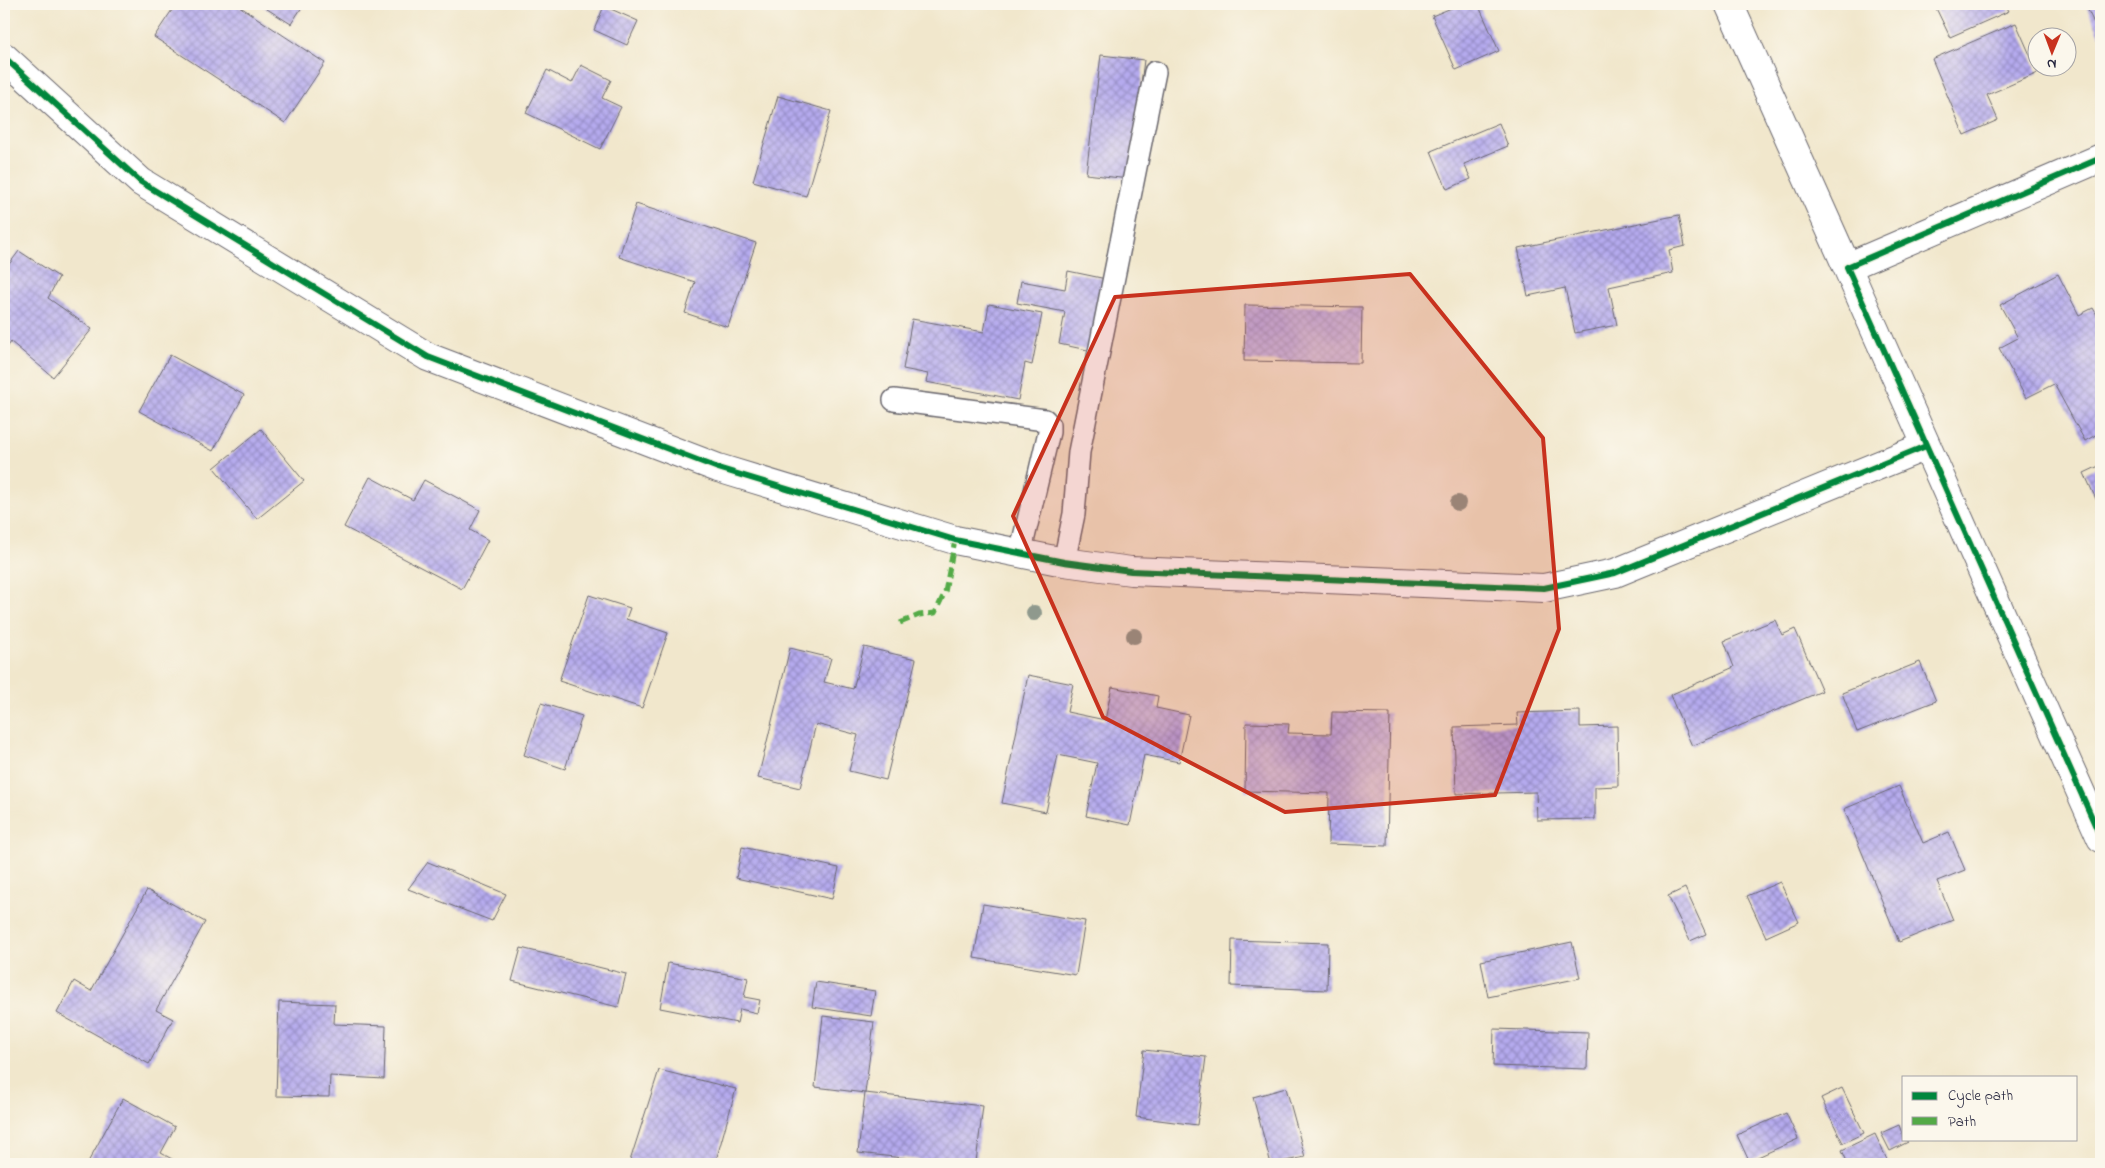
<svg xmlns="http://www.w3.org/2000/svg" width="2105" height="1168" font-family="'Indie Flower',sans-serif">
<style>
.building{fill:url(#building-cross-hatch)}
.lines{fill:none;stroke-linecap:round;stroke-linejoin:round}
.lane-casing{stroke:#6a676e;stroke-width:24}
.street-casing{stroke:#6a676e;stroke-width:30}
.lane{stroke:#fff;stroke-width:21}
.street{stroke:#fff;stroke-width:28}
.quiet{stroke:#53aa46;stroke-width:5;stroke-dasharray:10 5;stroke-linecap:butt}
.cycleway-casing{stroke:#fbf7ec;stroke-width:9}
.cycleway{stroke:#00873e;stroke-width:6}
.tree{fill:#8f998d}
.marked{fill:#c8321e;fill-opacity:0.2;stroke:#c8321e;stroke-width:4;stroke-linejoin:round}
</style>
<defs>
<pattern id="building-cross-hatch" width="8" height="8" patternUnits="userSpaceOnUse" patternTransform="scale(1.25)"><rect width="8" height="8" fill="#b5aaee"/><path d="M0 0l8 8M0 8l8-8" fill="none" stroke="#938ac2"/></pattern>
</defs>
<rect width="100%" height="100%" fill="#fbf7ec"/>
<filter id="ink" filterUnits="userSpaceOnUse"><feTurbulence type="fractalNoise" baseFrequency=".02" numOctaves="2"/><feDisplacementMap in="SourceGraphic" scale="10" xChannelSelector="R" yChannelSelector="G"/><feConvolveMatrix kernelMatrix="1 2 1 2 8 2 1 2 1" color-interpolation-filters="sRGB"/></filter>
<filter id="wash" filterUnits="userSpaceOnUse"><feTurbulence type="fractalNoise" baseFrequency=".0096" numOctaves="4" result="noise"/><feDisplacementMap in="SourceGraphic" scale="20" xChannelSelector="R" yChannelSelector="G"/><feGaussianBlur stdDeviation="1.12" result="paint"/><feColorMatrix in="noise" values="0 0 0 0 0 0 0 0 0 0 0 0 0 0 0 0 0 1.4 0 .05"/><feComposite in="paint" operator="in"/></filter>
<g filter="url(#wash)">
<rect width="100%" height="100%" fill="#f1e7cc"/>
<g id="blocks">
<path class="building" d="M176,4H236L325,63L285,123L154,37Z
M259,4H304L291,24Z
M1461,4H1478L1499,51L1456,70L1432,16Z
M1934,4H2005L2009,11L1950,37Z
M2085,4H2101V38Z
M604,6L638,21L627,45L594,30Z
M2016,23L2038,73L1987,95L1998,120L1964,135L1932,59Z
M1101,55L1144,60L1129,179L1086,174Z
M581,65L611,80L602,98L621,107L600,149L526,113L547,70L572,83Z
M778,96L831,111L806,196L753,181Z
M1499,123L1508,146L1464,164L1471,179L1447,189L1431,151Z
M636,204L756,243L728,327L685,313L695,282L619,257Z
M1679,215L1685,246L1669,250L1673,273L1609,287L1617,325L1575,333L1565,288L1528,296L1518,248Z
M19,251L59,277L48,298L92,329L53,377L11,342L4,352V271Z
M1068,271L1111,280L1097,352L1059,344L1065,312L1017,303L1021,281L1065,289Z
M2058,274L2079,315L2093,308L2101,322V432L2085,441L2054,384L2026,398L1999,348L2018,338L2000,305Z
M989,304L1042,314L1032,365L1025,363L1018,400L926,382L928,374L903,369L912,319L984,332Z
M1245,305L1362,307L1361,363L1244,361Z
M170,355L244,395L213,451L139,411Z
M261,429L304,481L257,519L214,468Z
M2101,465V510L2084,473Z
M370,477L413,500L424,480L480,510L470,530L488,540L462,589L344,527Z
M589,595L630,608L626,619L668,633L642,708L559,681Z
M1775,620L1782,635L1795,629L1822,691L1692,746L1670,695L1734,667L1724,641Z
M864,647L916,659L886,780L849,771L858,735L816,724L800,788L758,778L790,648L831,658L824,682L853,689Z
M1920,662L1936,701L1857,732L1842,693Z
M1028,675L1073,684L1067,712L1105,720L1112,687L1158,696L1156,708L1189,715L1179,762L1144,755L1130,825L1086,816L1097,763L1058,755L1046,812L1002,803Z
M541,703L582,716L565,769L524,755Z
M1580,711V727L1617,726L1618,786L1595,787V819L1537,820L1536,792L1456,794L1454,727L1518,725L1517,713Z
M1332,712L1390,713L1387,846L1328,844L1329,793L1245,791L1246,723L1289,724L1288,733L1331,734Z
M1899,786L1923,843L1949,832L1965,870L1937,881L1953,920L1899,942L1844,809Z
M742,847L839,868L832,899L736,878Z
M428,862L506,894L492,921L408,889Z
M1780,882L1799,922L1766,937L1747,896Z
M1685,888L1706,934L1690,941L1668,896Z
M147,890L205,922L156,1010L173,1019L149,1064L57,1013L74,981L91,991Z
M983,904L1085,921L1076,975L974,958Z
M1232,940L1328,943L1327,990L1231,986Z
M1572,942L1580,978L1488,997L1481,961Z
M521,948L626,974L618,1007L512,981Z
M668,963L748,978L744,997L760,1000L757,1013L740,1009L737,1023L660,1008Z
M816,982L875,991L871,1016L812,1007Z
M279,1002L335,1004L334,1024L386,1026L384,1079L330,1076L329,1097L276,1096Z
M823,1016L874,1022L865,1093L815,1087Z
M1494,1029L1588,1032L1587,1069L1493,1066Z
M1144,1050L1206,1057L1197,1125L1136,1117Z
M659,1070L736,1089L715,1164H629Z
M1286,1088L1305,1157L1271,1164L1253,1097Z
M1842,1088L1864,1133L1843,1143L1821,1098Z
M865,1093L983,1106L976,1162L967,1161L966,1164H921V1160L858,1153Z
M123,1098L175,1127L161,1153L181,1164H87Z
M1786,1113L1798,1139L1749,1161L1737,1135Z
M1899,1125L1904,1139L1908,1142L1890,1151L1881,1133Z
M1875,1134L1889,1164H1848L1842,1150Z"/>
</g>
</g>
<g filter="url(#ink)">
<use href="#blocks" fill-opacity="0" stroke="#6a676e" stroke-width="1"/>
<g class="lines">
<g class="lane-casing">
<path id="lane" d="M894,400L1045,420L1049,425V432L1020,554
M1064,562L1074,514L1079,452L1155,72"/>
</g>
<g class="street-casing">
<path id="street" d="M1729,4L1847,267
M4,57L141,182L428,357L718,468L955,540L1064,562L1131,571L1544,588L1615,573L1926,446
M2101,158L1847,267L2101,838"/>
</g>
<use href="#lane" class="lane"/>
<use href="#street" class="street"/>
<path class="quiet" d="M900,623L919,615L935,613L945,592L955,540"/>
<g class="cycleway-casing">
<path id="cycleway" d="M4,57L141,182L428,357L718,468L955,540L1064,562L1131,571L1544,588L1615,573L1926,446
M2101,158L1847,267L2101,838"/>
</g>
<use href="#cycleway" class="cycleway"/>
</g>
<g class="tree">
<circle cx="1458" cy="503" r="8"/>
<circle cx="1034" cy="613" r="8"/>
<circle cx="1134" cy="636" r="8"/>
</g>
</g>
<path class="marked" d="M1410,274L1543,438L1559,629L1495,795L1285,812L1103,717L1013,516L1115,297Z"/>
<rect width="2105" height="1168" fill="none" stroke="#fbf7ec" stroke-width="20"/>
<rect x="1902" y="1076" width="175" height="65" fill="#fbf7ec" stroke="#a4a2a5"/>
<rect x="1912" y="1092" width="25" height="8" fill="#00873e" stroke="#a4a2a5"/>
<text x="1948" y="1100" font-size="15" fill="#22223b">Cycle path</text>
<rect x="1912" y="1117" width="25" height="8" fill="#53aa46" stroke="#a4a2a5"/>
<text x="1948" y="1126" font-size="15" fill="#22223b">Path</text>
<g transform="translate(2052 52) rotate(181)"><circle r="24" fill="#fbf7ec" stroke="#a4a2a5"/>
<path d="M0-4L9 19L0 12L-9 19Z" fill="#c8321e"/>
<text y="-8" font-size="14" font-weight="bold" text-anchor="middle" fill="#22223b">N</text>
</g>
</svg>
